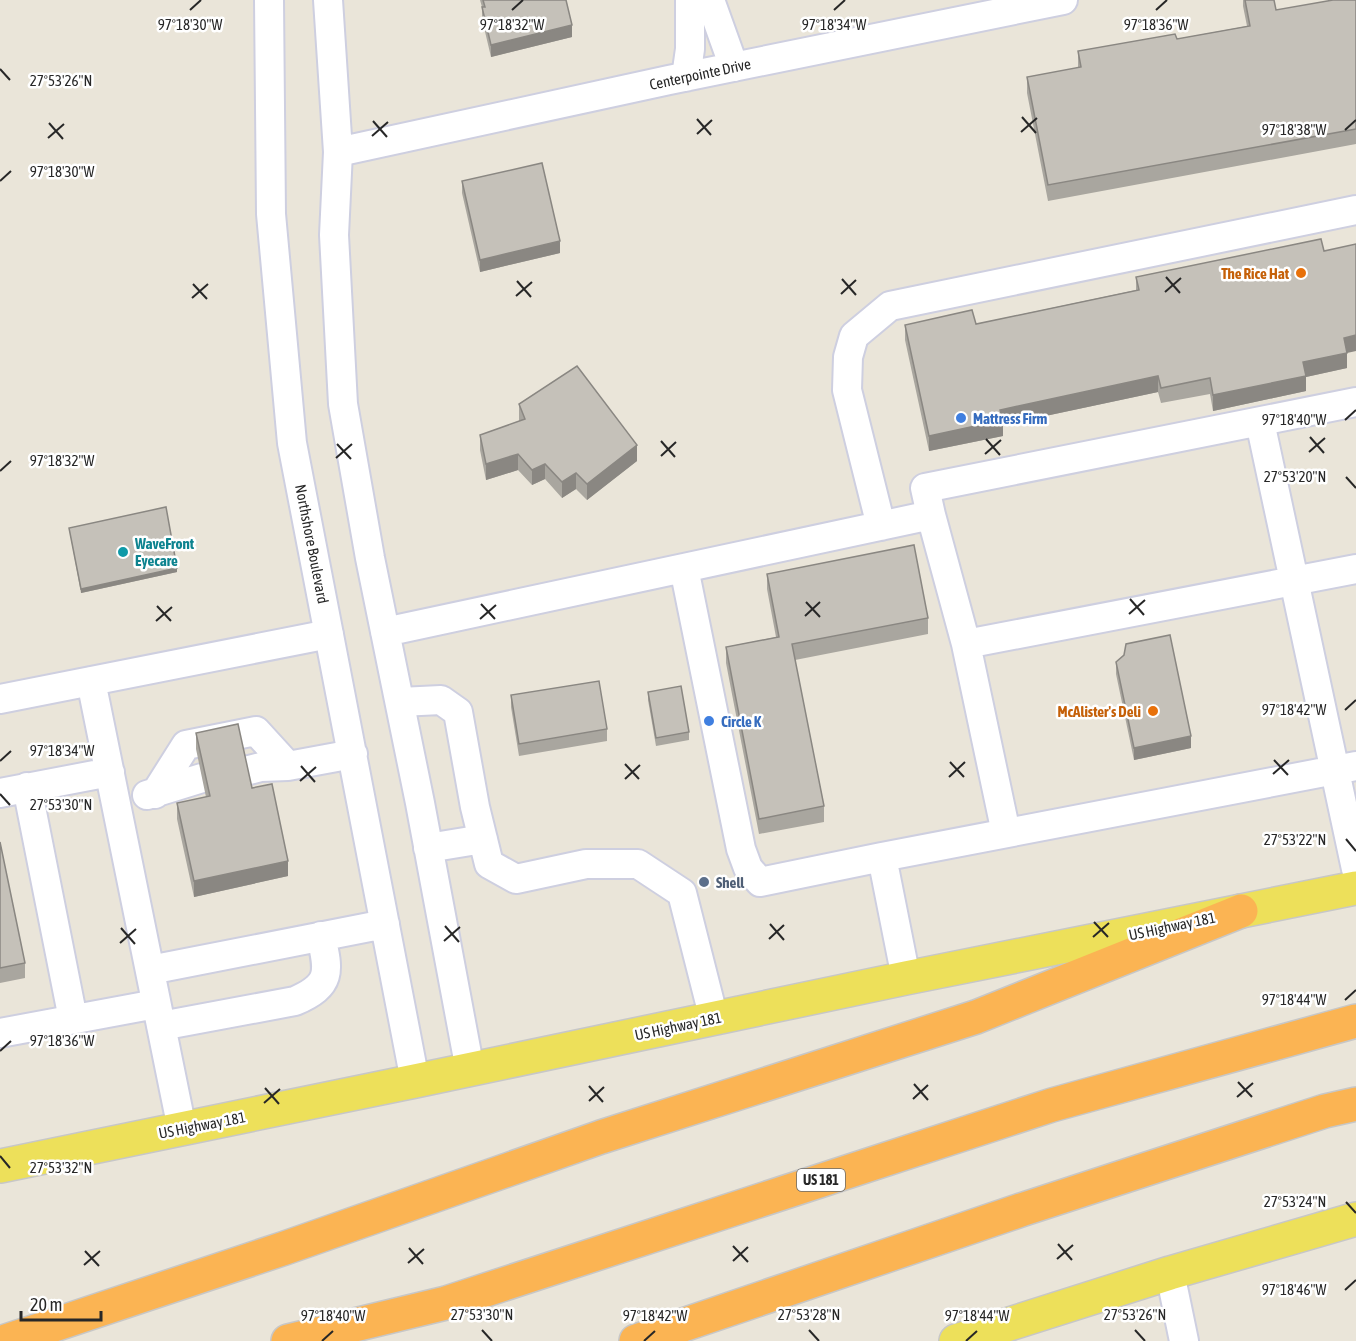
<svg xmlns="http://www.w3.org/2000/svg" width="1356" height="1341" font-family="'Asap Condensed',sans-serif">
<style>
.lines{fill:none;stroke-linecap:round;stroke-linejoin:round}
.minor-casing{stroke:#cecfe0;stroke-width:32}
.major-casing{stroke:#c7c7c7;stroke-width:36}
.highway-casing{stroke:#c7c7c7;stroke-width:36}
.minor{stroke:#fff;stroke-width:28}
.major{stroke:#ede05a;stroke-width:33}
.highway{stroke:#fbb453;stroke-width:33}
.wall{fill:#a9a69f}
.shaded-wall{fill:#8a8782}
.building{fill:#c5c1b9;stroke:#8a8782;stroke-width:1.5}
.ticks{fill:none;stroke:#272727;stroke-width:2}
.food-dot{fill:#e8710a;stroke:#fff;stroke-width:2}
.shop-dot{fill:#3f7fe0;stroke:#fff;stroke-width:2}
.culture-dot{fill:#0f9aa8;stroke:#fff;stroke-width:2}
.service-dot{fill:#5c6f8a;stroke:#fff;stroke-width:2}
.labels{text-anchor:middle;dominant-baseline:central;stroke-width:5;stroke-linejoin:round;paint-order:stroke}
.shield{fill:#fff;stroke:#686868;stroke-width:1.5}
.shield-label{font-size:14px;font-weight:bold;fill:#272727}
.street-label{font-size:15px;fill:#272727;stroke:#fff}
.food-label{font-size:15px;font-weight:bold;fill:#c56008;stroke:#fff;text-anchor:end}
.shop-label{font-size:15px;font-weight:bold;fill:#366cbe;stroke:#fff;text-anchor:start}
.culture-label{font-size:15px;font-weight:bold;fill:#0d838f;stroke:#fff;text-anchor:start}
.service-label{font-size:15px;font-weight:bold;fill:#4e5e75;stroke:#fff;text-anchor:start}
.ticks-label{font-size:15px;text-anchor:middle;fill:#272727;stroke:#fff;stroke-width:5;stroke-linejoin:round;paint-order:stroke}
</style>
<rect width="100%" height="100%" fill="#eae5d9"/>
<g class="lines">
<g class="minor-casing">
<path id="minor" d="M269,0L271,214L292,443L415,1081
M328,0L338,152L334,235L343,404L370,558L420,803L470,1070
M710,0L734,67
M686,77L690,49V0
M338,152L669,80L1063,0
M1260,422L1356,869
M931,515L925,488L1356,402
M881,526L847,390L848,357L854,336L890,306L1356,210
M684,568L741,849L748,868L760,882L882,857
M385,632L931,515L966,644
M91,681L182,1129
M0,699L329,634
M400,702L441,700L458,712L475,807L489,864L516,879L586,864H638L682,893L714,1019
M245,771L261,767L288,766L353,754
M27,787L73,1019
M0,793L110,772
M155,794L186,745L256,731L288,766
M147,795L202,778
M1006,833L966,644L1356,569
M428,848L483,839
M150,970L385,924
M906,978L882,857L1356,766
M161,1026L295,1001C332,985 329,972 321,936
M0,1033L156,1004
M1170,1273L1184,1341"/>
</g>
<g class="major-casing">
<path id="major" d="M0,1166L415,1081L906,978L1356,888
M956,1341L1170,1273L1356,1219"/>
</g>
<g class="highway-casing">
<path id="highway" d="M6,1341L285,1248L601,1137L976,1017L1241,911
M288,1341L446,1303L1052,1105L1356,1021
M636,1341L1024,1209L1325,1111L1356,1104"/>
</g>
<use href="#minor" class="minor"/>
<use href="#major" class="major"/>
<use href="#highway" class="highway"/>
</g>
<path class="wall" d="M480,0H566L572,37L491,57L482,19V7Z
M1243,0H1274L1276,10L1356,0V144L1048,201L1027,93V77L1078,68V51L1177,39L1247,26L1243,6Z
M462,181L560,253L480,272L462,193Z
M1136,277L1347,353V368L1306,377V391L1213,411L1210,394L1161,403L1158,392L1003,425V436L929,451L905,340V325L976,324L1136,290Z
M519,404L637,461L587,500L576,489L562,498L545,479L532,485L518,470L486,480L480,450V435L519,421Z
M69,528L177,572L81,593Z
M767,574L928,618V634L795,660L824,806V822L759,834L726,663V647L776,637L767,589Z
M1116,662L1191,748L1134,760L1116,674Z
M648,692L689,732V740L656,746L648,700Z
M511,695L607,729V741L519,756L511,707Z
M196,733L252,788L288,876L194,897L177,819V803L206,797L196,749Z
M0,842L25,963V978L0,983Z"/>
<path class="shaded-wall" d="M572,25V37L491,57V45Z
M560,241V253L480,272V260Z
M1356,335V351L1347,353V368L1306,377V391L1213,411V395L1303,362L1344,338Z
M1158,376V392L1003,425V436L929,451V436L1000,410Z
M637,445V461L587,500V484Z
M518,454V470L486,480V464Z
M545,464V479L532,485V470Z
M576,473V489L562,498V482Z
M177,568V572L81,593V589Z
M1191,736V748L1134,760V748Z
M288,861V876L194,897V881Z"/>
<path class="building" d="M483,0H566L572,25L491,45L482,7H485Z
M1245,0H1274L1276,10L1333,0H1356V129L1048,185L1027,77L1081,67L1078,51L1175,34L1177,39L1250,26Z
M542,163L560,241L480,260L462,181Z
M1321,239L1324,251L1356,244V335L1344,338L1347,353L1303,362L1306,376L1213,395L1210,378L1161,388L1158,376L1000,410L1003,420L929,436L905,325L972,310L976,324L1139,290L1136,277Z
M577,366L637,445L587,484L576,473L562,482L545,464L532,470L518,454L486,464L480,435L525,419L519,404Z
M166,507L177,568L81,589L69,528Z
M914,545L928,618L792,644L824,806L759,819L726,647L779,637L767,574Z
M1170,635L1191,736L1134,748L1116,662L1124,655L1126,644Z
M599,681L607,729L519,744L511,695Z
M681,686L689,732L656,738L648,692Z
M238,724L252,788L272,784L288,861L194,881L177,803L210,796L196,733Z
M0,842L25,963L0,968Z"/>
<path class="ticks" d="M190,10L201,0M512,10L523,0M834,10L845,0M1156,10L1167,0M0,69L10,80M1022,117L1036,133M697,119L711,135M373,121L387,137M49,123L63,139M1345,130L1356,120M1021,132L1037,118M697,134L712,120M372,136L388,122M48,138L64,124M0,181L11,171M1166,277L1180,293M842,279L856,295M517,281L531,297M193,284L207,299M1165,292L1181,278M841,294L856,280M516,296L532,282M192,298L208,284M1345,420L1356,410M1310,437L1324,453M986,439L1000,455M661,441L675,457M337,444L351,459M1309,452L1325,438M985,454L1001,440M661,456L676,442M336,458L352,444M0,471L11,461M1346,477L1356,488M1130,599L1144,615M806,602L820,617M481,604L495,619M157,606L171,621M1129,614L1145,600M805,616L820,602M480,619L496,605M156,621L172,607M1345,710L1356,700M1274,760L1288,775M0,761L11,751M950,762L964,777M625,764L639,779M301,766L315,782M1273,774L1289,760M949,777L965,762M625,779L640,765M300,781L316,767M0,794L10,805M1346,839L1356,851M1094,922L1108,937M770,924L784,940M445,926L459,942M121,928L135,944M1093,937L1109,923M769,939L784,925M444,941L460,927M120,943L136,929M1345,1000L1356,990M0,1051L11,1041M1238,1082L1252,1097M914,1084L928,1100M589,1086L603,1102M265,1088L279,1104M1237,1097L1253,1083M913,1099L928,1085M589,1101L604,1087M264,1103L280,1089M0,1156L10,1168M1346,1202L1356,1213M1058,1244L1072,1260M733,1246L748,1262M409,1248L423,1264M85,1251L99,1266M1057,1259L1073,1245M733,1261L748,1247M408,1263L424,1249M84,1265L100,1251M1345,1290L1356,1280M482,1330L492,1341M809,1330L819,1341M1135,1330L1145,1341M322,1341L333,1331M644,1341L655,1331M966,1341L977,1331"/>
<g class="food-dot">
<circle cx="1301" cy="273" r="6"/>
<circle cx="1153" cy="711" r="6"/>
</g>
<g class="shop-dot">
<circle cx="961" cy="418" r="6"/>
<circle cx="709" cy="721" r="6"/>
</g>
<circle class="culture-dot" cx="123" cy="552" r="6"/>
<circle class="service-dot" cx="704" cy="882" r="6"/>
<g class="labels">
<rect class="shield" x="797" y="1169" width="48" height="22" rx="4.5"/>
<g class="shield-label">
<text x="821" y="1180">US 181</text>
</g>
<g class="street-label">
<text transform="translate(700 74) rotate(-12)">Centerpointe Drive</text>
<text transform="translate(312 544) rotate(79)">Northshore Boulevard</text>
<text transform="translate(1172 926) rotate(-12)">US Highway 181</text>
<text transform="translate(678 1026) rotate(-12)">US Highway 181</text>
<text transform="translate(202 1125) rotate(-11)">US Highway 181</text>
</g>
<g class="food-label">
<text x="1289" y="273">The Rice Hat</text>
<text x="1141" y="711">McAlister's Deli</text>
</g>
<g class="shop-label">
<text x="973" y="418">Mattress Firm</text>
<text x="721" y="721">Circle K</text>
</g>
<g class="culture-label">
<text x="135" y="543">WaveFront<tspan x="135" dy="17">Eyecare</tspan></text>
</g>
<g class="service-label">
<text x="716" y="882">Shell</text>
</g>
</g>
<g class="ticks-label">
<text x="1156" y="30">97°18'36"W</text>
<text x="190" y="30">97°18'30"W</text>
<text x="512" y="30">97°18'32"W</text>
<text x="834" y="30">97°18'34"W</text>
<text x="61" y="86">27°53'26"N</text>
<text x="1294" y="135">97°18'38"W</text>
<text x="62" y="177">97°18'30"W</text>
<text x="1294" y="425">97°18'40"W</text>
<text x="62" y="466">97°18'32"W</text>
<text x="1295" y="482">27°53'20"N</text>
<text x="1294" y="715">97°18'42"W</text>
<text x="62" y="756">97°18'34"W</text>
<text x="61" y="810">27°53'30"N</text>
<text x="1295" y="845">27°53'22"N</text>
<text x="1294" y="1005">97°18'44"W</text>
<text x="62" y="1046">97°18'36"W</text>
<text x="61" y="1173">27°53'32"N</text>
<text x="1295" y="1207">27°53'24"N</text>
<text x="1294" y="1295">97°18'46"W</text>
<text x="482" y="1320">27°53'30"N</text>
<text x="809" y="1320">27°53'28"N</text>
<text x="1135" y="1320">27°53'26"N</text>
<text x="333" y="1321">97°18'40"W</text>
<text x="655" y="1321">97°18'42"W</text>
<text x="977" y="1321">97°18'44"W</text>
</g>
<path d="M21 1311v9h80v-9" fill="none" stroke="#272727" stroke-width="3"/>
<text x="30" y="1311" font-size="18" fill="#272727" stroke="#ffffff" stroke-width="4.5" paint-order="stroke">20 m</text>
</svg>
